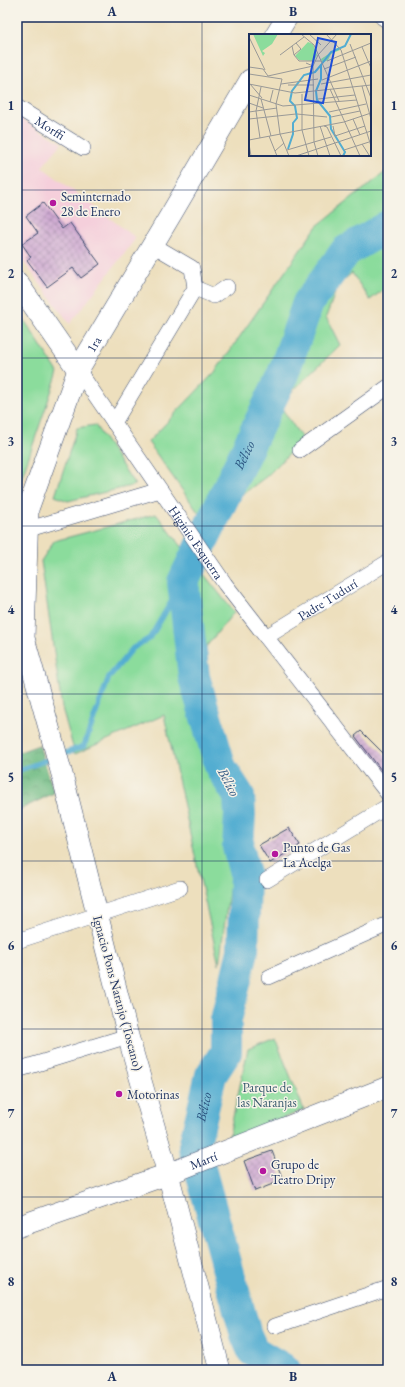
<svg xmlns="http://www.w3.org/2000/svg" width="405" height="1387" font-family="'EB Garamond',serif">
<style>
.built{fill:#f5cfdb}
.green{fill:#8bdc9c;stroke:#53867d}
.forest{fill:url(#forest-crowns);stroke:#467671}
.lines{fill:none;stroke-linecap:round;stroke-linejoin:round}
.stream{stroke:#53add1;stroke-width:5.5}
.river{stroke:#53add1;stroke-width:32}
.building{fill:url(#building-cross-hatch)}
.street-casing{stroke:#3a496c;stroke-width:16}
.secondary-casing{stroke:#3a496c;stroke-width:22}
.street{stroke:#fff;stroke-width:15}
.secondary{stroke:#fff;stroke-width:21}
.grid{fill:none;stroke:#1b2f5e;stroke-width:1;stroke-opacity:0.55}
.poi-dot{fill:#b5179e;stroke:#f7f3e8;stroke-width:1.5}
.labels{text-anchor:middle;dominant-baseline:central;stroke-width:3;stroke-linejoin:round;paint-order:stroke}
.street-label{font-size:13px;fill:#1b2f5e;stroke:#f7f3e8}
.poi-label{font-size:13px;fill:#1b2f5e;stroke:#f7f3e8;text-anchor:start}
.park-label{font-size:13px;fill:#375a6e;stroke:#f7f3e8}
.water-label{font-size:14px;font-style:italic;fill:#2c5580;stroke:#f7f3e8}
.inset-river{fill:none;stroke:#53add1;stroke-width:2}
.inset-road{fill:none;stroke:#999997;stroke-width:1}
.view{fill:#1d4ed8;fill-opacity:0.15;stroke:#1d4ed8;stroke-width:2}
.inset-edge{fill:none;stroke:#1b2f5e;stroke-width:2}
.neatline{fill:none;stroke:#1b2f5e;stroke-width:1.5}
.grid-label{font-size:13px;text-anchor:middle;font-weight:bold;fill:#1b2f5e}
</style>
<defs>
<pattern id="forest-crowns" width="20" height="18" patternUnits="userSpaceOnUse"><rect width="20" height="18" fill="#70bc84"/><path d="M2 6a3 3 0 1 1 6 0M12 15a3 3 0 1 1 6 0" fill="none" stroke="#5b996f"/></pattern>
<pattern id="building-cross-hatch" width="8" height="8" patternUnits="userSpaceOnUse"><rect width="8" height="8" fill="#cea8d1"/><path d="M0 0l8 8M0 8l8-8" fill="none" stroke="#a689ad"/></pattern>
</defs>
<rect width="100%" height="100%" fill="#f7f3e8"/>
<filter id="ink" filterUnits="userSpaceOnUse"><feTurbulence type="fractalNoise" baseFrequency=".025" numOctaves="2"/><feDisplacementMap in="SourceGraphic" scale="8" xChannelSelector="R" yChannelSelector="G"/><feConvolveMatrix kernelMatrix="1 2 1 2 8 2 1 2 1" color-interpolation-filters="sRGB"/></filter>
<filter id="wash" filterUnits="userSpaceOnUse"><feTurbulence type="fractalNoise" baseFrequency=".012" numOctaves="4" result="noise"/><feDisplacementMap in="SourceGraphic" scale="16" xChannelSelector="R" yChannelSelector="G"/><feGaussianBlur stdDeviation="0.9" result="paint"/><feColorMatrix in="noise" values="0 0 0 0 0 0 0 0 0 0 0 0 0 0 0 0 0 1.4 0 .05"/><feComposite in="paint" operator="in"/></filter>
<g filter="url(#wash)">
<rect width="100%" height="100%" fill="#eddfbd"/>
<path class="built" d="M17,116L62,143L42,167L136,238L70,324L17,253Z"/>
<path class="green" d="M388,170V286L370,300L352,273L338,285L326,317L340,345L279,404L303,440L267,476L205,522L148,442L215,372L317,226Z
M17,309L58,372L17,491Z
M95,425L135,485L68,501L55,496L77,428Z
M156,514L234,612L201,653L194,696L215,771L226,785L234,823L227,840L232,869L219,965L164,715L75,754L62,708L41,561L54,541Z
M275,1038L304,1110L228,1140L248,1049Z"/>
<path class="forest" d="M39,745L54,793L17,811V753Z"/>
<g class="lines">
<path class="stream" d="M17,771L84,746L109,677L133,648L150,638L183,582"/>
<path class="river" id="s1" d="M285,1370L253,1351L246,1335L194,1147L211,1075L226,1052V1020L243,951L245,874L238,847L240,815L239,796L221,768L194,677L183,582L283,374L308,303L346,251L388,226"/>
</g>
<g id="blocks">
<path class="building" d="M43,203L62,229L70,223L100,264L81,278L73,268L47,287L27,260L31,257L22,244L38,233L26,216Z
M361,731L388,758V779L355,736Z
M289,828L300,845L270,863L259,845Z
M272,1151L283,1180L255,1191L244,1161Z"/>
</g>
</g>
<g filter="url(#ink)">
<use href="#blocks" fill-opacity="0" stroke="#3a496c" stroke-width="1"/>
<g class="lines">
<g class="street-casing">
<g id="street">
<path d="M382,17L388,21"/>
<path id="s2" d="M17,107L83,148"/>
<path d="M195,288L214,296L227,287"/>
<path id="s3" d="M78,370L225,584L388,794"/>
<path d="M114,423L195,288L192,268L153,245"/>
<path d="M300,450L388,387"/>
<path d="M19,532L160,490"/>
<path id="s4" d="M266,637L388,562"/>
<path d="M267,880L388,806"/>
<path d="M17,941L180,888"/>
<path d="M269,977L388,924"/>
<path d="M17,1070L128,1036"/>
<path d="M275,1326L388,1288"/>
</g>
</g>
<g class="secondary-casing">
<g id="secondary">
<path d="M276,35L287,17"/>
<path d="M17,282L78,370"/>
<path id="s5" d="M17,1227L168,1174L388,1087"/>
<path id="s6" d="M220,1370L168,1174L128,1036L63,778L24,638L28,509L78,370L173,211L250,80"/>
</g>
</g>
<use href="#street" class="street"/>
<use href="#secondary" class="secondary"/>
</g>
</g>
<path class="grid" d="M202,17V1370M17,190H388M17,358H388M17,526H388M17,694H388M17,861H388M17,1029H388M17,1197H388"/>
<g class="poi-dot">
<circle cx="53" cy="203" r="4"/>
<circle cx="275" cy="854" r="4"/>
<circle cx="119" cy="1094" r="4"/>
<circle cx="263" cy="1171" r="4"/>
</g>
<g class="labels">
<g class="street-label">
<text stroke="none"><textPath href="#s2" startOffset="39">Morffi</textPath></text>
<text stroke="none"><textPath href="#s6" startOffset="1065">1ra</textPath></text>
<text stroke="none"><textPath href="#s3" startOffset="209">Higinio Esquerra</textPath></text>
<text stroke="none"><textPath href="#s4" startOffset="72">Padre Tudurí</textPath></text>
<text transform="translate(118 993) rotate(75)">Ignacio Pons Naranjo (Toscano)</text>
<text stroke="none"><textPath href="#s5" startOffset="198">Martí</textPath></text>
</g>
<g class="poi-label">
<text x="61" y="196">Seminternado<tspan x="61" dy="15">28 de Enero</tspan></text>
<text x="283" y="847">Punto de Gas<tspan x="283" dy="15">La Acelga</tspan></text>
<text x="127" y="1094">Motorinas</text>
<text x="271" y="1164">Grupo de<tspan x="271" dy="15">Teatro Dripy</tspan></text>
</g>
<g class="park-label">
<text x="267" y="1087">Parque de<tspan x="267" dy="15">las Naranjas</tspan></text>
</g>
<g class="water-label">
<text stroke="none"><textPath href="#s1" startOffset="975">Bélico</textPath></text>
<text transform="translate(229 782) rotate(62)">Bélico</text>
<text stroke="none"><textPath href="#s1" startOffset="291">Bélico</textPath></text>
</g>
</g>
<g transform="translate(249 34)">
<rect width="122" height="122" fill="#eddfbd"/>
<path d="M4,0H29L23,10L13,17L16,19L14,22ZM59,8L64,10L68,21L65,27L50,26L46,22ZM90,13L91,16L82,20L79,26L73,29L72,25Z" fill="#8bdc9c"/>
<path class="inset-river" d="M39,115L44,100V89L48,84L46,72L41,67L43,57L55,41L66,38L72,31M94,122L96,118L82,95L81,82L68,66L67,57L72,45V31L82,18L96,12L102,0"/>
<path class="inset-road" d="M52,0L65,11L90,67M60,0L72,11M77,0L92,16L122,112M0,3L16,36M101,10L122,64M43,12L45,21L50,27H72M113,13L122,34M31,21L55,3M45,21L52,15L47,9M78,27L122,9M57,29L64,32L65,108L69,122M0,33L14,35L19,42L64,32L69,21L88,0M75,35L107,23M0,40L33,45L27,70L31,100L40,122M73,46L122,27M0,50L46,59L122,51M1,50L13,64M32,50L69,45M72,50L122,41M39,51H65M113,52L122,85M81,55L111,122M53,60V96L60,122M0,61L34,72L108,66M12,65L22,102M69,65L106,61M21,68L24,56M0,69L14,74M0,78L28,74M80,78L117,70M48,80L78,83M82,83L111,77M0,85L47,80M104,85L111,101M71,92L81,122M75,92L78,93L92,122M84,92L86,102L116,92M20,102L28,122M11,104L7,77L12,53M0,106L95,88L122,79M86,109L122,97M0,110L2,122M113,110L120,121M38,116L82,103M95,116L120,108M26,117L35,109M47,122L86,109"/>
<path class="view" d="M69,4L87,8L74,69L56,66Z"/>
<rect width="122" height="122" class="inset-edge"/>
</g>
<rect width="405" height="1387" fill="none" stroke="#f7f3e8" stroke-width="44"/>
<rect x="22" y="22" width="361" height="1343" class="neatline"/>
<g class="grid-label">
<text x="112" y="16">A</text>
<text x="293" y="16">B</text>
<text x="11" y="110">1</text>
<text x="394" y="110">1</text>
<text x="11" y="278">2</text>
<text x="394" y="278">2</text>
<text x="11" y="446">3</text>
<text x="394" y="446">3</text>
<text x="11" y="614">4</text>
<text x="394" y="614">4</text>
<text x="11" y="782">5</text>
<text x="394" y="782">5</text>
<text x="11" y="950">6</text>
<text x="394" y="950">6</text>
<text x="11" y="1118">7</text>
<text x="394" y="1118">7</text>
<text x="11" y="1286">8</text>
<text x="394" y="1286">8</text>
<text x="112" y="1381">A</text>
<text x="293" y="1381">B</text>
</g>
</svg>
